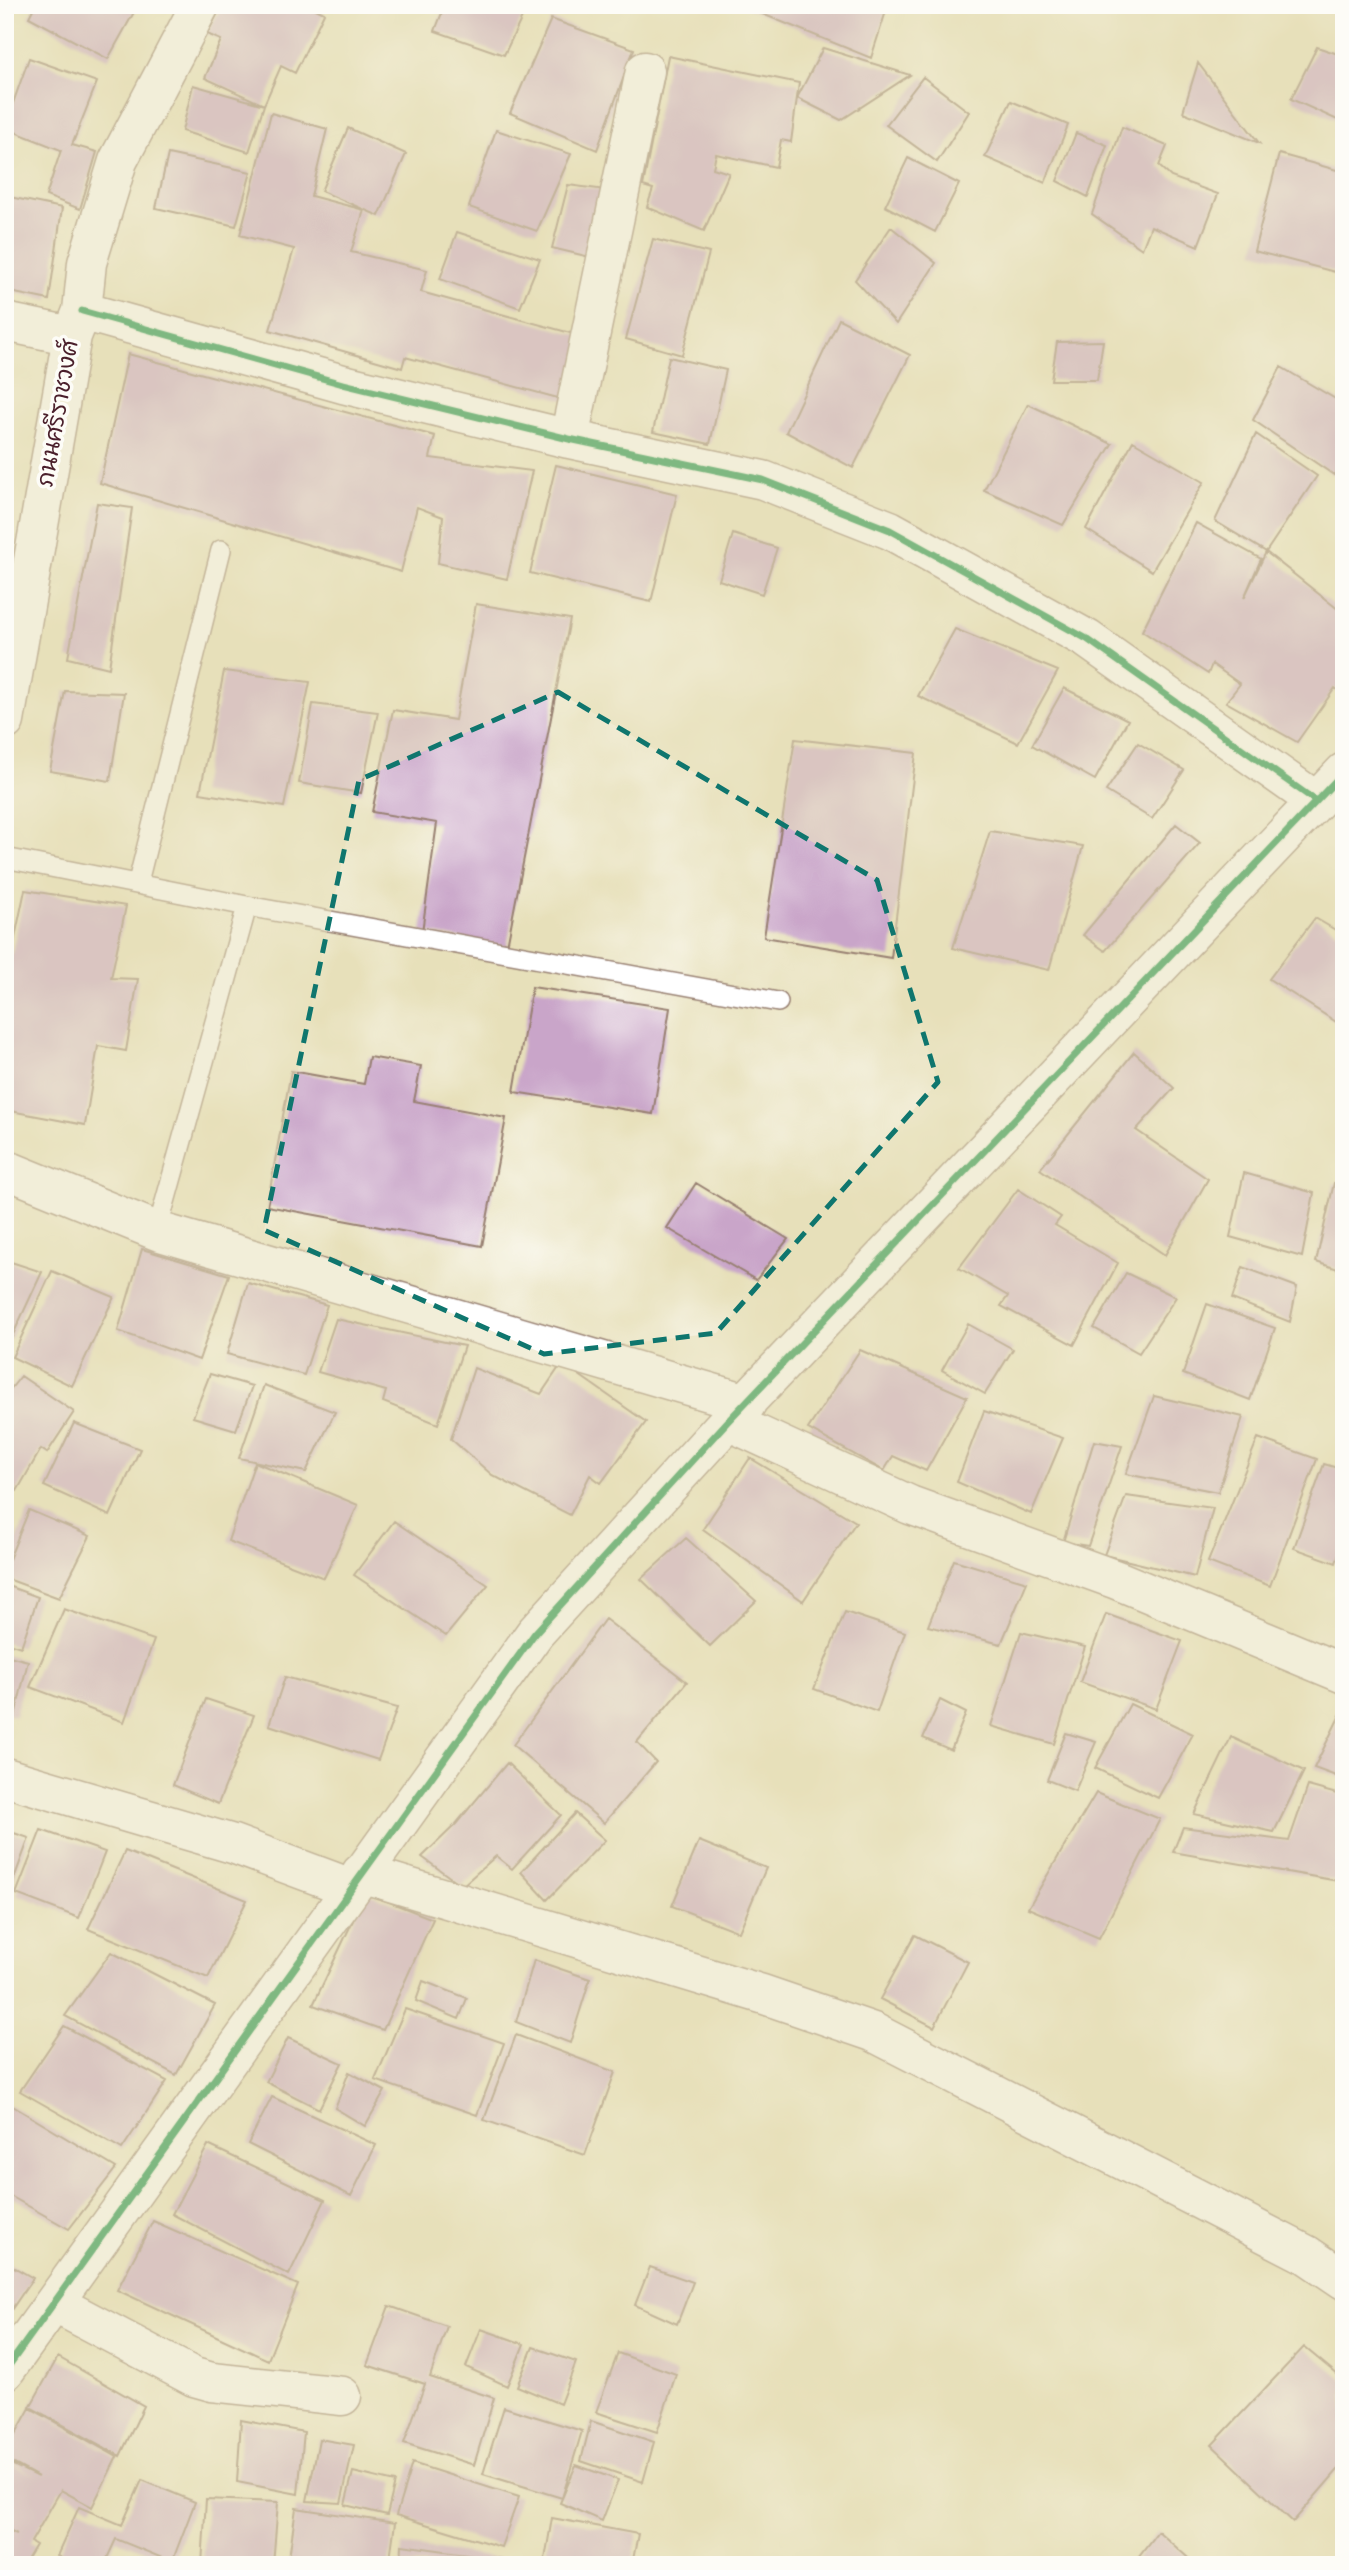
<svg xmlns="http://www.w3.org/2000/svg" width="1349" height="2570" font-family="Kalam,'Playpen Sans Thai',sans-serif">
<style>
.building{fill:#c9a5c9}
.lines{fill:none;stroke-linecap:round;stroke-linejoin:round}
.lane-casing{stroke:#988072;stroke-width:22}
.street-casing{stroke:#988072;stroke-width:41}
.lane{stroke:#fff;stroke-width:19}
.street{stroke:#fff;stroke-width:38}
.cycleway-casing{stroke:#fdfcf7;stroke-width:11}
.cycleway{stroke:#00873e;stroke-width:7}
.marked{fill:none;stroke:#0f766e;stroke-width:5;stroke-dasharray:14 9;stroke-linejoin:round}
.labels{text-anchor:middle;dominant-baseline:central;stroke-width:7;stroke-linejoin:round;paint-order:stroke}
.street-label{font-size:23px;fill:#4a1f2b;stroke:#fdfcf7}
</style>
<rect width="100%" height="100%" fill="#fdfcf7"/>
<filter id="ink" filterUnits="userSpaceOnUse"><feTurbulence type="fractalNoise" baseFrequency=".0143" numOctaves="2"/><feDisplacementMap in="SourceGraphic" scale="14" xChannelSelector="R" yChannelSelector="G"/><feConvolveMatrix kernelMatrix="1 2 1 2 8 2 1 2 1" color-interpolation-filters="sRGB"/></filter>
<filter id="wash" filterUnits="userSpaceOnUse"><feTurbulence type="fractalNoise" baseFrequency=".00686" numOctaves="4" result="noise"/><feDisplacementMap in="SourceGraphic" scale="28" xChannelSelector="R" yChannelSelector="G"/><feGaussianBlur stdDeviation="1.57" result="paint"/><feColorMatrix in="noise" values="0 0 0 0 0 0 0 0 0 0 0 0 0 0 0 0 0 1.4 0 .05"/><feComposite in="paint" operator="in"/></filter>
<g filter="url(#wash)">
<rect width="100%" height="100%" fill="#e7e0ba"/>
<g id="blocks">
<path class="building" d="M35,5H138L108,59L29,17Z
M222,5H308L324,13L295,73L281,66L264,105L205,78L221,40L207,34Z
M445,5H528L504,55L435,31Z
M740,5H888L871,58Z
M551,19L634,49L597,150L510,113Z
M1317,47L1344,56V123L1291,99Z
M823,48L910,75L841,120L797,98Z
M668,56L799,83L791,142L781,140L776,167L716,154L713,168L729,173L704,231L647,207L653,189L643,186Z
M29,58L97,82L72,145L97,152L80,209L46,196L61,150L5,128V103L12,106Z
M1198,63L1259,143L1183,112Z
M923,77L969,112L937,162L886,125Z
M193,85L264,105L249,152L182,131Z
M1011,101L1068,125L1045,183L985,157Z
M271,113L327,129L311,196L364,210L351,252L427,270L421,292L585,337L569,401L405,357L402,368L270,330L294,249L240,235Z
M1122,127L1167,146L1159,166L1171,177L1218,194L1198,246L1151,226L1142,249L1092,214Z
M348,128L406,154L379,216L321,191Z
M496,130L571,154L537,231L469,207Z
M1076,133L1107,145L1088,197L1057,181Z
M168,154L251,172L236,226L156,208Z
M1279,154L1344,172V231L1335,272L1254,251Z
M908,158L959,184L935,232L885,206Z
M568,185L606,190L590,257L552,248Z
M5,196L62,208L49,300L5,291Z
M891,227L936,263L896,324L855,280Z
M457,232L540,259L520,308L440,279Z
M653,239L709,253L682,355L626,339Z
M839,319L910,355L853,468L786,432Z
M1103,341L1097,380H1051L1057,342Z
M128,354L435,436L430,458L532,471L507,579L438,563L443,517L417,507L401,572L100,483Z
M669,357L726,370L710,444L653,432Z
M1281,367L1344,404V461L1334,475L1253,420Z
M1028,404L1112,444L1063,525L984,490Z
M1256,434L1317,476L1266,552L1344,614V694L1335,688L1297,742L1226,702L1240,684L1212,664L1208,674L1142,631L1196,523L1261,559L1244,598L1266,552L1215,521Z
M1133,441L1204,482L1152,571L1086,529Z
M556,465L677,494L651,602L530,573Z
M97,503L132,508L109,668L68,658Z
M733,534L777,548L762,594L719,580Z
M476,604L570,619L507,946L422,932L437,823L372,812L393,710L455,720Z
M955,629L1058,671L1018,743L918,696Z
M224,671L310,682L284,807L200,793Z
M1064,688L1128,720L1095,780L1032,745Z
M65,691L124,693L110,781L50,771Z
M313,704L378,712L361,793L299,783Z
M795,739L916,753L891,958L764,937Z
M1138,743L1184,770L1152,819L1106,791Z
M1176,824L1200,843L1105,951L1083,935Z
M990,831L1083,846L1049,970L953,948Z
M25,890L126,906L111,978L138,979L126,1051L98,1046L85,1125L5,1110V985Z
M1315,918L1344,935V1027L1269,979Z
M532,987L670,1008L653,1114L514,1092Z
M1134,1052L1174,1088L1136,1130L1208,1179L1165,1255L1040,1169Z
M369,1057L421,1066L414,1101L506,1118L482,1246L267,1206L291,1071L364,1084Z
M1244,1173L1314,1193L1302,1257L1230,1237Z
M696,1183L788,1239L756,1280L667,1228Z
M1334,1183L1344,1185V1271L1316,1262Z
M1018,1189L1061,1217L1055,1225L1118,1263L1074,1345L1001,1306L1008,1296L959,1268Z
M142,1249L229,1275L199,1360L118,1331Z
M5,1260L42,1272L11,1339L5,1337Z
M1243,1267L1297,1287L1290,1322L1232,1299Z
M52,1271L114,1297L72,1386L12,1357Z
M1126,1273L1176,1297L1139,1353L1094,1328Z
M248,1283L327,1305L304,1375L227,1354Z
M1207,1304L1275,1328L1250,1400L1183,1374Z
M336,1319L464,1346L438,1424L383,1402L386,1391L318,1372Z
M968,1324L1013,1349L985,1394L942,1370Z
M860,1350L967,1397L926,1471L893,1456L884,1471L808,1429Z
M562,1363L646,1422L601,1483L590,1475L570,1515L492,1475L451,1439L474,1368L541,1394Z
M210,1374L252,1386L236,1430L193,1417Z
M21,1376L74,1412L47,1453L41,1449L17,1491L5,1485V1396Z
M264,1385L335,1412L306,1472L239,1458Z
M1154,1396L1243,1417L1218,1492L1126,1474Z
M984,1411L1063,1438L1031,1514L957,1482Z
M74,1423L140,1449L110,1516L44,1486Z
M1258,1438L1317,1459L1270,1586L1208,1562Z
M1094,1441L1122,1446L1088,1546L1063,1542Z
M750,1458L856,1522L803,1601L703,1529Z
M255,1462L358,1505L324,1578L228,1541Z
M1324,1464L1344,1470V1537L1336,1563L1294,1548Z
M1126,1496L1213,1508L1195,1577L1104,1555Z
M29,1510L90,1536L59,1598L5,1578V1569Z
M394,1521L488,1585L446,1636L354,1575Z
M686,1538L756,1601L710,1646L641,1579Z
M954,1560L1027,1582L1001,1644L928,1626Z
M5,1585L38,1597L21,1647L5,1642Z
M64,1609L154,1640L124,1722L30,1687Z
M845,1612L905,1632L877,1712L814,1689Z
M1106,1614L1182,1641L1156,1709L1080,1682Z
M605,1619L687,1682L637,1742L656,1762L604,1823L513,1745Z
M1021,1632L1085,1647L1054,1744L991,1726Z
M5,1655L28,1661L15,1716L5,1713Z
M285,1677L397,1708L378,1760L269,1725Z
M206,1699L254,1715L218,1804L173,1785Z
M940,1700L966,1713L951,1750L923,1738Z
M1130,1704L1193,1734L1158,1798L1095,1768Z
M1344,1707V1779L1314,1768Z
M1066,1733L1096,1742L1075,1791L1047,1780Z
M1231,1737L1304,1771L1274,1832L1194,1814Z
M507,1763L561,1815L512,1869L496,1856L462,1886L422,1857L456,1824Z
M1308,1786L1344,1796V1882L1173,1852L1183,1827L1289,1841Z
M1096,1793L1160,1819L1099,1938L1028,1908Z
M575,1813L605,1840L547,1900L521,1872Z
M5,1830L29,1838L6,1900H5Z
M41,1830L105,1852L79,1918L16,1894Z
M699,1841L766,1868L739,1932L672,1906Z
M125,1851L247,1900L208,1978L88,1929Z
M366,1893L433,1919L383,2030L313,2005Z
M915,1935L968,1962L934,2027L880,1999Z
M111,1952L215,2005L176,2075L65,2016Z
M534,1960L590,1979L570,2043L516,2022Z
M423,1981L467,1998L459,2019L416,2001Z
M405,2009L504,2043L477,2115L375,2080Z
M64,2026L167,2081L122,2149L20,2091Z
M516,2035L615,2072L585,2155L484,2120Z
M288,2038L342,2063L319,2109L266,2082Z
M349,2072L385,2091L365,2126L335,2108Z
M272,2097L376,2145L351,2196L248,2144Z
M11,2105L116,2168L69,2229L5,2193V2114Z
M208,2145L325,2200L289,2275L172,2214Z
M153,2221L298,2285L268,2360L117,2290Z
M5,2262L33,2278L5,2319Z
M650,2267L693,2282L677,2324L635,2305Z
M389,2306L447,2326L430,2377L494,2398L474,2465L404,2443L425,2384L367,2365Z
M481,2329L524,2344L507,2386L466,2367Z
M533,2347L576,2362L560,2404L517,2386Z
M1304,2347L1344,2380V2463L1293,2522L1212,2445Z
M618,2353L676,2374L657,2432L596,2412Z
M58,2357L144,2406L120,2456L30,2407Z
M504,2407L582,2431L562,2498L483,2474Z
M30,2408L117,2457L92,2507L61,2490L31,2542L36,2545L24,2565H5V2529L17,2534L5,2528V2461L38,2477L5,2459V2453Z
M241,2420L304,2432L298,2494L237,2482Z
M591,2421L654,2442L643,2482L581,2461Z
M319,2439L354,2445L341,2503L307,2501Z
M412,2463L519,2497L501,2547L396,2515Z
M576,2465L618,2480L602,2521L560,2503Z
M353,2472L395,2482L387,2515L345,2505Z
M142,2480L195,2502L172,2562L165,2559V2565H129L165,2559L116,2539L104,2565H75L57,2556L79,2507L122,2525Z
M206,2499L278,2502L273,2565H202Z
M296,2508L395,2523L389,2565H288Z
M552,2518L638,2534L632,2565H544Z
M1158,2531L1196,2565H1132Z
M402,2545L503,2559V2565H401Z"/>
</g>
</g>
<g filter="url(#ink)">
<use href="#blocks" fill-opacity="0" stroke="#988072" stroke-width="2"/>
<g class="lines">
<g class="lane-casing">
<path id="lane" d="M5,858L247,906L778,1002
M138,882L221,550
M157,1231L247,906"/>
</g>
<g class="street-casing">
<path id="street" d="M82,311L343,384L569,439L763,480L890,530L1087,639L1316,801
M5,322L72,336
M569,439L645,71
M5,721L72,336L82,311L87,263L118,161L200,5
M5,1169L157,1231L747,1403
M728,1421L910,1505L1117,1580L1344,1674
M5,1777L233,1844L351,1888
M361,1873L762,1994L873,2032L1307,2255L1344,2280
M54,2303L194,2377L212,2382L342,2396
M5,2371L535,1633L728,1421L1344,772"/>
</g>
<use href="#lane" class="lane"/>
<use href="#street" class="street"/>
<g class="cycleway-casing">
<path id="cycleway" d="M82,311L343,384L569,439L763,480L890,530L1087,639L1316,801
M5,2371L535,1633L728,1421L1344,772"/>
</g>
<use href="#cycleway" class="cycleway"/>
</g>
</g>
<path d="M0 0H1349V2570H0ZM558,692L877,880L938,1082L716,1333L544,1354L264,1230L359,780Z" fill="#e7e0ba" fill-opacity=".55" fill-rule="evenodd"/>
<path class="marked" d="M558,692L877,880L938,1082L716,1333L544,1354L264,1230L359,780Z"/>
<g class="labels">
<g class="street-label">
<text transform="translate(59 414) rotate(-80)">ภนนศรีราชวงศ์</text>
</g>
</g>
<rect width="1349" height="2570" fill="none" stroke="#fdfcf7" stroke-width="28"/>
</svg>
